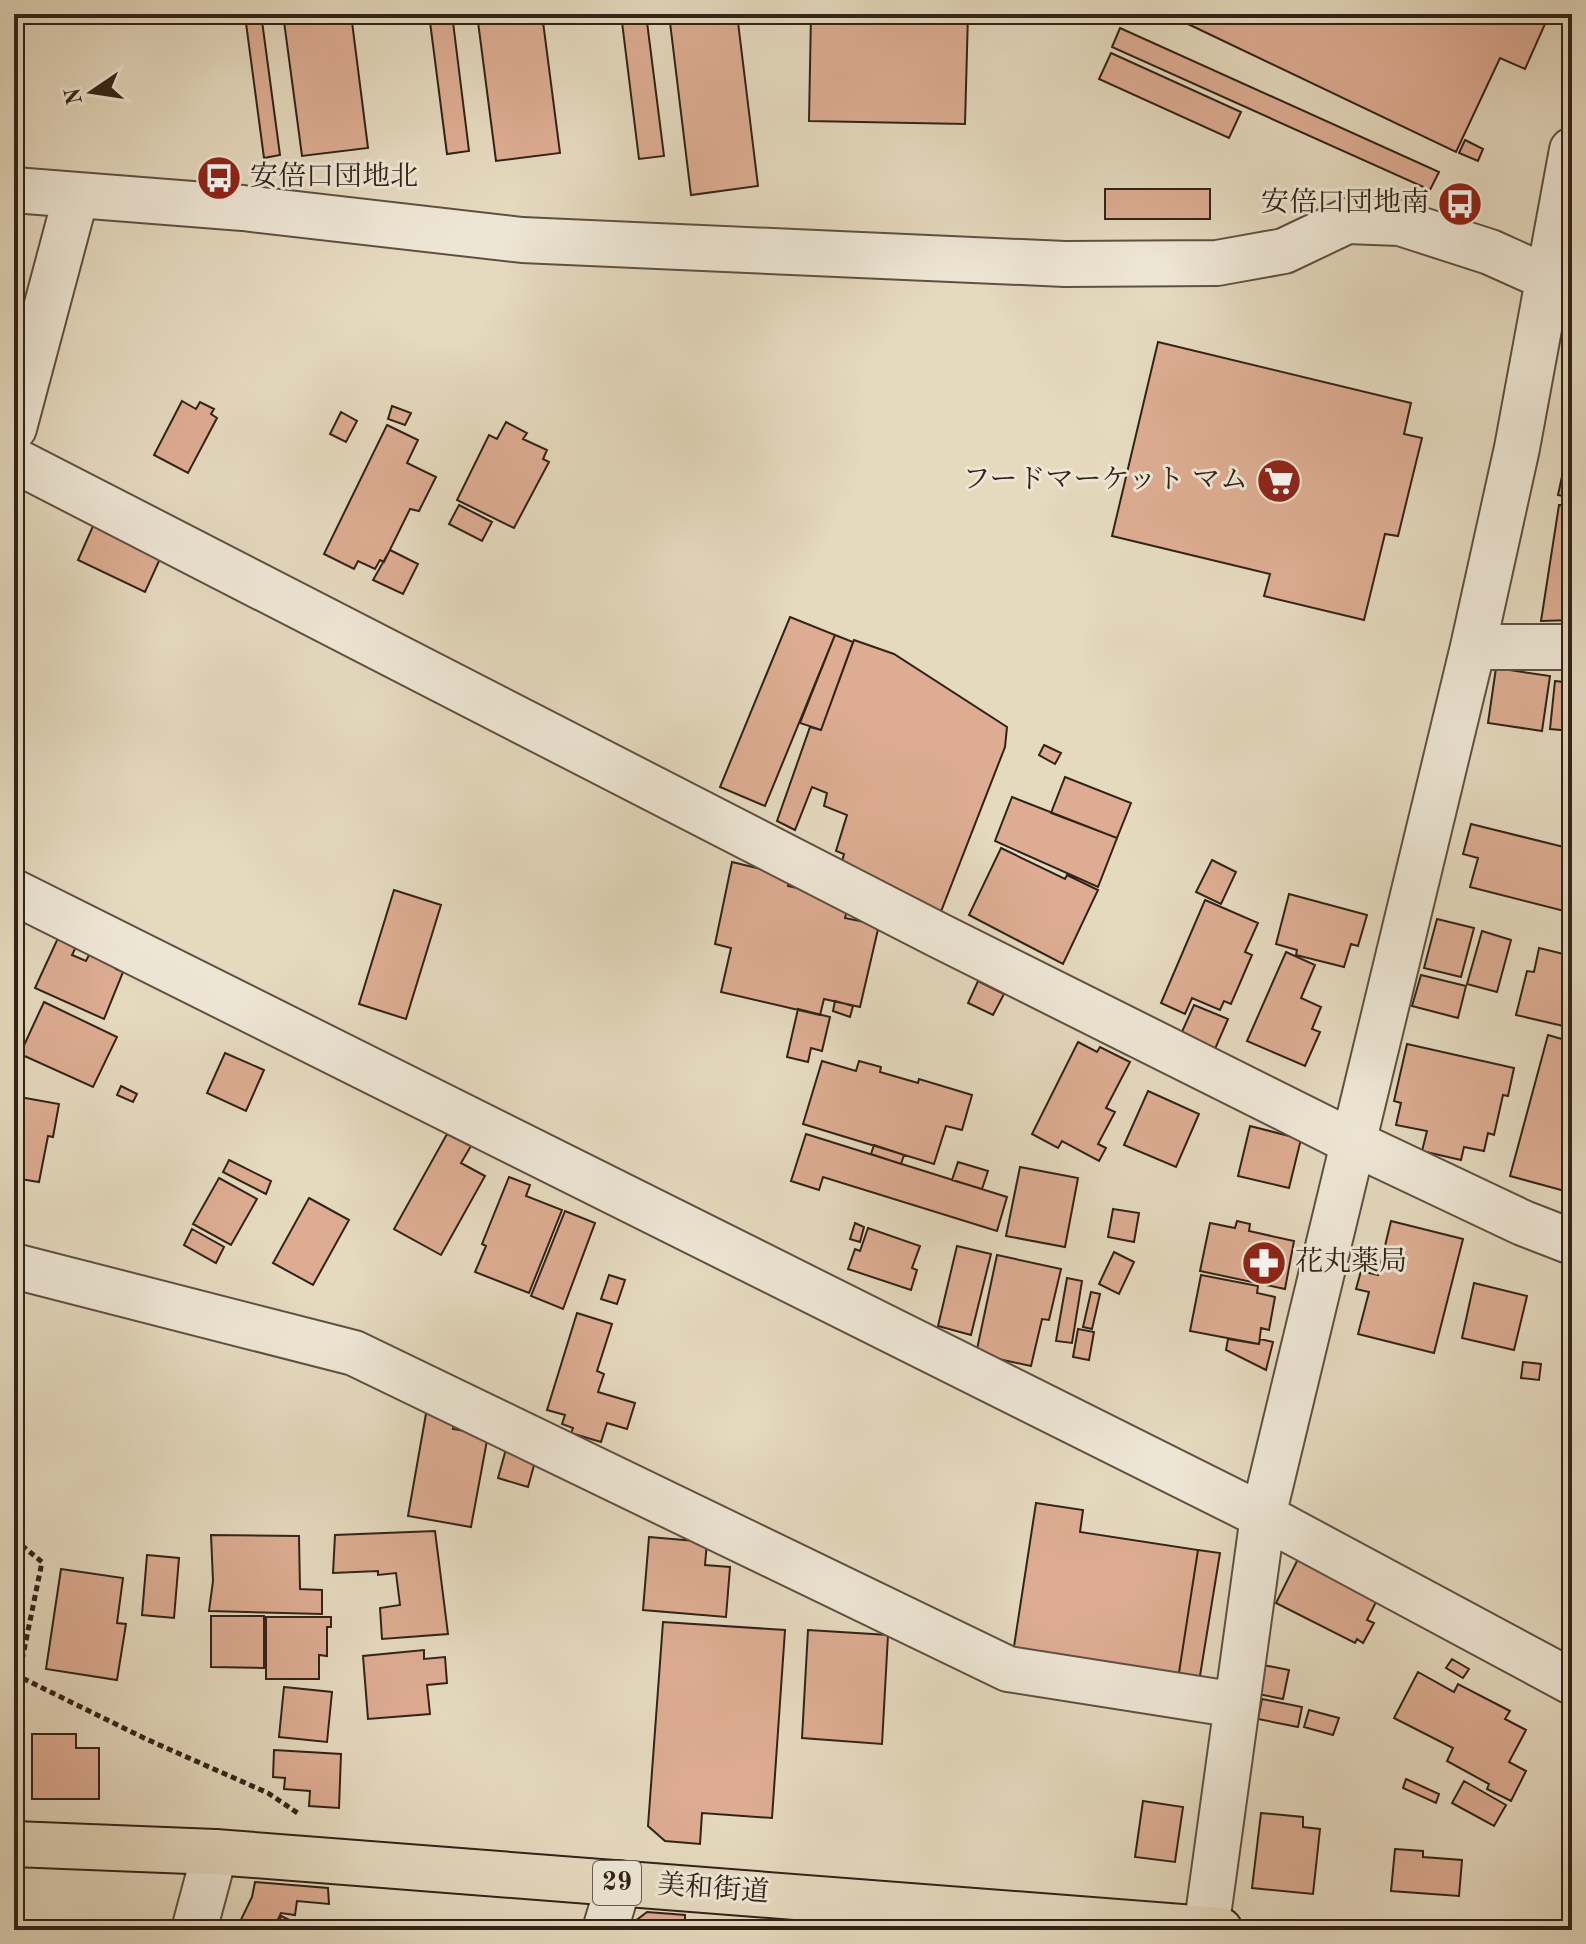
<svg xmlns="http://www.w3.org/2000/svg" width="1586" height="1944" font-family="'Old Standard TT','Noto Serif JP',serif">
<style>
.building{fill:#ddac92;stroke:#322318;stroke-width:2}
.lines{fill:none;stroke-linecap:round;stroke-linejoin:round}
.minor-casing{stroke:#5f5042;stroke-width:48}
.major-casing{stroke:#322318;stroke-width:48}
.path{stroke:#322318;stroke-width:5;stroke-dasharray:6 4;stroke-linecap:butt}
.minor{stroke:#eee6d5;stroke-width:44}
.major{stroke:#e5d9be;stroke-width:44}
.labels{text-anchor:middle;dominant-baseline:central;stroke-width:6;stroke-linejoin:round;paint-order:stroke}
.shield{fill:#eee6d5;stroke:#6a5e51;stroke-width:2}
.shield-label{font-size:26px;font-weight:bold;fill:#322318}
.poi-label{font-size:28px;fill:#322318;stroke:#eee6d5;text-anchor:start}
.street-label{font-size:28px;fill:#322318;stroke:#eee6d5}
</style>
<rect width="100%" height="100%" fill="#e5d9be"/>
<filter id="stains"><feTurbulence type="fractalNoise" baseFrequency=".0025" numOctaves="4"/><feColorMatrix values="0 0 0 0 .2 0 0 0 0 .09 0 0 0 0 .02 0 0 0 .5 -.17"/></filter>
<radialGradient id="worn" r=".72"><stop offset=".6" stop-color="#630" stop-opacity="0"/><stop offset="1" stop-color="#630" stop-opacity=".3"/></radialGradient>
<path class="building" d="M283,14H351L368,148L302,156Z
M429,14H452L469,151L447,154Z
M477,14H542L560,153L496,161Z
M621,14H646L664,156L639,159Z
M669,14H737L758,186L691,195Z
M811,14H968L965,124L809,121Z
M1167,14H1547L1549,15L1525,69L1500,58L1456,152Z
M262,21L280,155L264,158L246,23Z
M1120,28L1439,172L1430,190L1112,47Z
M1111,53L1241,112L1229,138L1099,79Z
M1465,140L1483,149L1478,161L1459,153Z
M1105,189H1210V219H1105Z
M1158,342L1411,403L1404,434L1422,438L1398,536L1385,534L1364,620L1264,596L1270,574L1112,536Z
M182,401L196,409L200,402L214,409L211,414L217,418L188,473L154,455Z
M392,406L411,413L405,425L388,419Z
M341,412L357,421L346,442L330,434Z
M506,422L527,433L523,439L547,450L543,459L549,462L514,528L457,500L489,435L497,439Z
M387,425L418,440L407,463L436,477L419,511L410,509L384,562L380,560L375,569L358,561L354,569L324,554Z
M1569,444L1572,445V498L1558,495Z
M459,505L492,522L482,541L449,524Z
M1559,505L1572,506V620L1541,621Z
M97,517L164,550L145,592L78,560Z
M390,550L418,564L403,594L373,580Z
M790,617L835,635L765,806L720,787Z
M835,635L853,642L821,730L800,723Z
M854,640L894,654L1007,727L1005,747L940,914L842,861L844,854L836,851L847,815L824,806L827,793L812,787L795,830L777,821L810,727L821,730Z
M1496,668L1550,676L1542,731L1488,723Z
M1555,681L1572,683V731L1550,729Z
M1044,745L1061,753L1055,764L1039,755Z
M1065,777L1131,803L1117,838L1051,813Z
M1012,797L1117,838L1098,887L995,841Z
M1471,824L1572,849V913L1470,887L1478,858L1463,854Z
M1001,848L1065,879L1067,875L1098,890L1063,964L969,915Z
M1212,860L1236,872L1221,904L1196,892Z
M732,862L790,876L788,886L824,894L848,907L845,918L879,925L860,1007L824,999L820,1015L721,992L731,948L715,944Z
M394,890L441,905L406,1019L359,1004Z
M1289,894L1367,915L1358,946L1351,944L1344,967L1296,955L1297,950L1276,944Z
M1205,900L1258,923L1245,952L1252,955L1231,1004L1224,1001L1220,1010L1192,998L1185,1014L1161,1003Z
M1437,919L1474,928L1461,977L1424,968Z
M1482,931L1511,940L1497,992L1467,984Z
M58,938L76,947L72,955L86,961L93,947L120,960L116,969L123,972L104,1019L35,988Z
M1539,948L1572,956V1028L1516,1015L1527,971L1534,972Z
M1286,952L1315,965L1301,998L1321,1007L1312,1029L1320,1032L1305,1066L1247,1041Z
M1421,975L1466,986L1458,1018L1412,1006Z
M978,981L1004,994L993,1015L968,1003Z
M835,1001L853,1006L850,1017L833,1011Z
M44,1002L117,1037L93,1087L20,1054Z
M1194,1005L1228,1019L1215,1049L1181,1034Z
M798,1009L830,1017L822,1051L811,1048L808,1062L787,1057Z
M1548,1035L1572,1042V1193L1510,1176Z
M1078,1042L1097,1052L1100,1047L1130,1062L1106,1108L1115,1112L1098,1144L1106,1148L1099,1161L1062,1141L1058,1148L1032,1134Z
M1407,1044L1514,1068L1508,1096L1503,1095L1494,1135L1488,1133L1484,1151L1464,1147L1461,1160L1422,1151L1427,1131L1396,1125L1401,1103L1394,1101Z
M225,1053L264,1070L246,1111L207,1093Z
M822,1061L856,1071L859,1061L881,1067L880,1072L918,1083L919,1079L972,1095L962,1130L946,1126L934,1164L803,1124Z
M121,1086L137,1094L133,1102L117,1095Z
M1148,1091L1199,1114L1176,1167L1124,1145Z
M14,1096L59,1104L53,1137L48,1136L39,1182L14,1178Z
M1250,1126L1301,1139L1289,1188L1238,1176Z
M447,1134L471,1146L461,1163L485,1176L441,1255L394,1229Z
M806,1134L1007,1197L997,1231L823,1177L819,1190L791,1181Z
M874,1145L904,1155L901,1164L871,1154Z
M229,1160L271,1181L266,1194L223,1172Z
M958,1162L988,1171L982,1189L952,1180Z
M1020,1167L1078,1178L1065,1247L1006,1236Z
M509,1177L530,1185L526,1196L562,1210L529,1293L475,1272L486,1246L482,1244Z
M219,1178L257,1199L231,1245L193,1224Z
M309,1198L349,1220L313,1285L273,1263Z
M1113,1209L1139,1213L1134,1242L1108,1237Z
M565,1211L595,1223L563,1309L531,1296Z
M1237,1221L1250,1224L1249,1231L1294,1241L1285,1289L1200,1271L1210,1223L1235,1228Z
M1391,1221L1463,1239L1434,1353L1358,1334L1369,1292L1356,1289L1361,1271L1378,1275Z
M855,1223L864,1227L860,1242L850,1239Z
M868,1228L920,1246L912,1268L917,1270L911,1290L848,1269L855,1249L860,1251Z
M192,1229L224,1247L216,1263L184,1245Z
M957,1246L991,1254L971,1335L938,1326Z
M1114,1252L1134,1262L1119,1294L1099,1284Z
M997,1255L1061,1269L1049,1320L1042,1319L1031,1366L976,1354Z
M609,1275L625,1280L617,1304L601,1299Z
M1201,1275L1258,1286L1257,1293L1275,1297L1269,1330L1261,1328L1259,1344L1190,1331Z
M1067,1278L1082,1281L1072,1343L1056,1341Z
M1474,1283L1527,1296L1514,1350L1462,1338Z
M1091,1292L1100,1294L1092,1329L1083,1327Z
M577,1313L612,1324L597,1371L604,1374L598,1392L635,1403L627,1429L607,1423L601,1442L571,1433L573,1428L562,1424L565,1415L547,1410Z
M1078,1329L1094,1332L1089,1360L1073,1357Z
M1228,1339L1259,1344L1260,1339L1273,1342L1266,1370L1226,1350Z
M1523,1362L1541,1364L1539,1380L1521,1378Z
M427,1408L456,1413L453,1429L488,1435L471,1527L408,1516Z
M506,1449L536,1458L528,1487L498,1478Z
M1036,1503L1083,1510L1080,1532L1198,1550L1178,1679L1013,1653Z
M435,1531L448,1634L382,1639L380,1608L400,1605L396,1573L378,1575V1571L333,1573L335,1535Z
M211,1535L299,1536L300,1589L322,1590V1614L209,1611L213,1581Z
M649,1537L707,1542L705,1565L730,1567L726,1617L643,1610Z
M1198,1550L1220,1553L1199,1682L1178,1679Z
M147,1555L179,1558L174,1618L142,1615Z
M1298,1559L1378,1598L1367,1620L1374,1623L1363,1643L1357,1639L1355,1643L1276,1603Z
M61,1569L123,1578L117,1623L126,1624L117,1680L46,1669Z
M14,1609L23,1613L14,1632Z
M211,1616H264V1668L211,1667Z
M266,1617H331V1627H327V1656L319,1655V1679H266Z
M663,1622L785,1630L772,1818L702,1813L700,1844L665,1841L648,1826Z
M808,1630L888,1635L882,1744L802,1738Z
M424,1650V1659L445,1657L447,1683L427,1685L430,1714L368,1719L363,1656Z
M1452,1659L1469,1669L1463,1678L1446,1668Z
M1263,1665L1289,1670L1283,1699L1258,1694Z
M1418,1672L1454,1692L1458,1684L1510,1711L1505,1719L1526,1730L1509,1762L1526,1771L1511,1801L1487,1789L1489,1784L1447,1761L1453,1748L1394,1718Z
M284,1687L332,1692L327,1742L279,1737Z
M1262,1699L1302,1707L1298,1727L1258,1719Z
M1309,1710L1339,1718L1333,1735L1304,1727Z
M32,1734H76V1748H99V1799H32Z
M274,1750L341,1754L339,1808L309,1806L310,1791L284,1789L285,1778L273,1777Z
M1406,1779L1439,1794L1436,1803L1403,1788Z
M1464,1781L1506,1805L1494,1826L1452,1803Z
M1143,1801L1183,1807L1175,1862L1135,1857Z
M1261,1813L1303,1817V1827L1320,1829L1313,1894L1252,1888Z
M1395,1849L1423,1851V1857L1462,1860L1459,1896L1391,1891Z
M255,1882L328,1888L329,1904L297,1901L295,1915L281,1913L273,1930H236L252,1897Z
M647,1912L685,1915V1930H630V1925Z
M281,1916L311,1930H275Z"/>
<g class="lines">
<g class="minor-casing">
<path id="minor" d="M14,190L243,208L522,240L1065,264L1217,263L1284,251L1347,221L1400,223L1490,252L1550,279
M14,428L76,196
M14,460L938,935L1354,1143L1523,1223L1572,1242
M1473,647H1572
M14,892L1263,1516L1572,1682
M14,1266L354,1353L1008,1669L1237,1705
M194,1930L215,1852
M605,1930L619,1883
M1206,1930L1263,1516L1473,647L1517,448L1572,150"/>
</g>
<g class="major-casing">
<path id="major" d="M14,1844L215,1852L1220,1930"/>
</g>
<path class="path" d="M14,1539L42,1562L19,1675
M14,1674L146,1739L268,1793L299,1814"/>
<use href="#minor" class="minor"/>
<use href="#major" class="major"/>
</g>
<defs>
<g id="bus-disc" transform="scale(2.3)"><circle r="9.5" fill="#8f2418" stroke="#eee6d5"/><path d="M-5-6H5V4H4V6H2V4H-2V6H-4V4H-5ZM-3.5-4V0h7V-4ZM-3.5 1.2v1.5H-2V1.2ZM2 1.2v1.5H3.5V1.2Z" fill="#fff"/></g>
<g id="supermarket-disc" transform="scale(2.3)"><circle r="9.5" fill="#8f2418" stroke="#eee6d5"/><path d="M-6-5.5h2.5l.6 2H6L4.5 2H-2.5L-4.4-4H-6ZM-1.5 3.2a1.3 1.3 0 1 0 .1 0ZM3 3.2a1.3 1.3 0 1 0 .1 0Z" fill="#fff"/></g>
<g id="pharmacy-disc" transform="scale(2.3)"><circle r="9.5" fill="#8f2418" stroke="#eee6d5"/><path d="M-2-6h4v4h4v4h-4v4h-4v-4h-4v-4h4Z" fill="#fff"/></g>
</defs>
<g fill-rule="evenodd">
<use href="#bus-disc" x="219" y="178"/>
<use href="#bus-disc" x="1460" y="204"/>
<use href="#supermarket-disc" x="1279" y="481"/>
<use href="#pharmacy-disc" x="1264" y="1263"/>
</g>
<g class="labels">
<rect class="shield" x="593" y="1861" width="48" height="44" rx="6"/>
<g class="shield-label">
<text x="617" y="1883">29</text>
</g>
<g class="poi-label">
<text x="250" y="178">安倍口団地北</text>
<text x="1429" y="204" text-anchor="end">安倍口団地南</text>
<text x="1248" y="481" text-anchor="end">フードマーケット マム</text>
<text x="1295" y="1263">花丸薬局</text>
</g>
<g class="street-label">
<text transform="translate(713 1890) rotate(4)">美和街道</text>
</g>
</g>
<rect width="1586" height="1944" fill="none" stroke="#e5d9be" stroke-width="48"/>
<rect x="16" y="16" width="1554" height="1912" fill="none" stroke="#322318" stroke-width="4"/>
<rect x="24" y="24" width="1538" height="1896" fill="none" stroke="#322318" stroke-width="2"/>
<g transform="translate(92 92) rotate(257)" stroke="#eee6d5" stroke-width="6" paint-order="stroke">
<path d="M0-6L14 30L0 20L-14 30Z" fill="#322318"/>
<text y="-12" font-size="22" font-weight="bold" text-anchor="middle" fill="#322318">N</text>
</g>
<rect width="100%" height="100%" filter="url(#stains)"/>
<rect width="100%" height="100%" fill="url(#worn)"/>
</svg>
